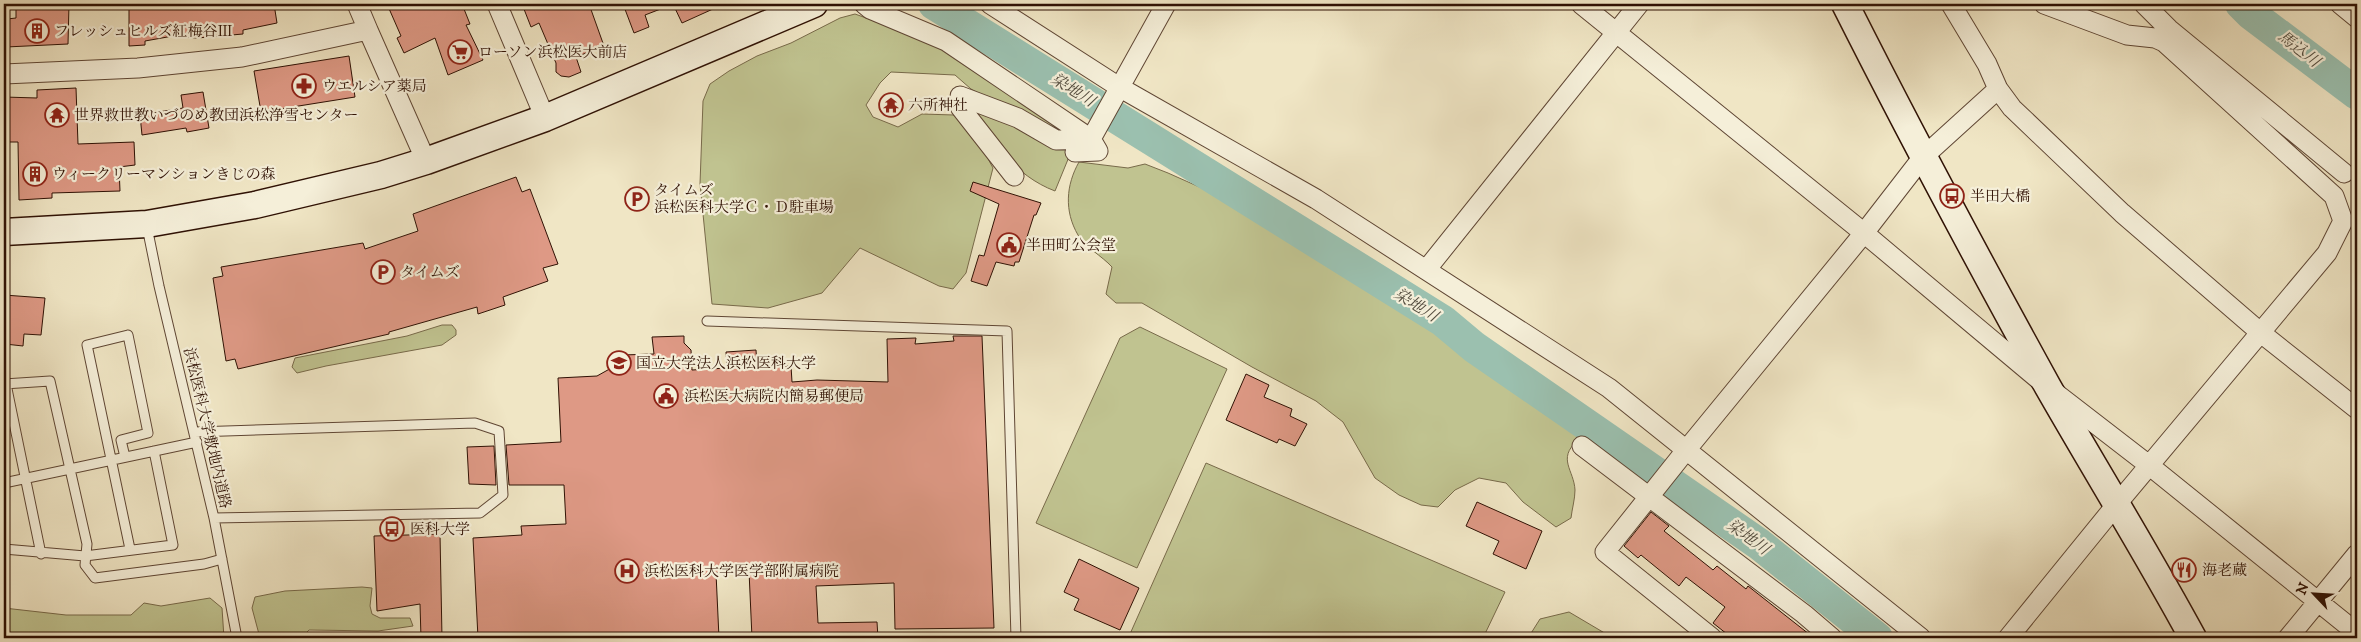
<svg xmlns="http://www.w3.org/2000/svg" width="2361" height="642" font-family="'IM FELL DW Pica','Noto Serif JP',serif">
<style>
.green{fill:#c0c390;stroke:#786a4a}
.lines{fill:none;stroke-linecap:round;stroke-linejoin:round}
.river{stroke:#9bc0af;stroke-width:32}
.building{fill:#de9985;stroke:#2f1104}
.lane-casing{stroke:#5f4634;stroke-width:11}
.street-casing{stroke:#5f4634;stroke-width:21}
.secondary-casing{stroke:#2f1104;stroke-width:29}
.lane{stroke:#f5efd9;stroke-width:9}
.street{stroke:#f5efd9;stroke-width:19}
.secondary{stroke:#f5efd9;stroke-width:26}
.labels{text-anchor:middle;dominant-baseline:central;stroke-width:4.5;stroke-linejoin:round;paint-order:stroke}
.poi-label{font-size:15px;fill:#2f1104;stroke:#f5efd9;text-anchor:start}
.street-label{font-size:15px;fill:#2f1104;stroke:#f5efd9}
.water-label{font-size:16px;font-style:italic;fill:#554e40;stroke:#f5efd9}
</style>
<rect width="100%" height="100%" fill="#f0e6c5"/>
<filter id="stains"><feTurbulence type="fractalNoise" baseFrequency=".004" numOctaves="4"/><feColorMatrix values="0 0 0 0 .2 0 0 0 0 .09 0 0 0 0 .02 0 0 0 .5 -.17"/></filter>
<radialGradient id="worn" r=".72"><stop offset=".6" stop-color="#630" stop-opacity="0"/><stop offset="1" stop-color="#630" stop-opacity=".3"/></radialGradient>
<path class="green" d="M855,14L942,45L1077,135L1055,134L971,89L955,75L891,72L880,83L866,105L873,117L898,127L922,114L954,115L986,155L993,168L966,273L953,289L939,286L860,248L822,293L768,308L712,304L700,184L703,101L710,84L729,71L757,56L791,43L840,18Z
M966,107L1063,146L1071,152L1055,191C1015,176 991,140 966,107Z
M1079,162L1128,168L1145,164L1168,173L1233,202L1327,257L1439,328L1475,358L1551,407L1578,427L1577,441C1557,459 1574,470 1575,490C1575,499 1572,509 1571,518L1556,527L1523,502L1506,483L1479,478L1455,490L1438,507L1421,505L1399,495L1375,478L1343,422L1316,401L1252,367L1142,303H1116L1106,294L1112,267C1102,256 1085,247 1078,235C1064,211 1066,185 1079,162Z
M442,325H452L456,330V335L442,345L326,366L297,373L292,367L295,358L407,336Z
M1140,327L1227,369L1137,568L1036,523L1120,338Z
M1206,463L1505,592L1483,638H1140L1130,634Z
M362,587L372,588L370,606L372,614L380,618H410L413,626L378,631L309,630L301,638H260L252,608L255,597L285,591Z
M210,598L222,608L224,638H4V608L66,615H131L144,603L161,606Z
M1569,612L1613,638H1528L1540,619Z"/>
<g class="lines">
<path class="river" d="M934,4L1443,321L1474,347L1759,544L1877,638
M2241,4L2251,14L2357,94"/>
</g>
<path class="building" d="M16,4H69L68,44L6,47L7,19L16,18Z
M156,4H274L277,23L243,30V34L197,38L173,36L145,41V45L129,46V8Z
M387,4H462L470,24L466,25L483,60L448,75L435,38L404,53L397,38L401,36Z
M522,4H589L604,46L576,57L581,72L569,77L561,76L556,72V63L539,23L531,27Z
M623,4H671V5L645,15L649,27L634,33Z
M673,4H724L682,23Z
M349,56L355,97L261,112L254,71Z
M76,88L78,144L134,142L135,165L119,167L120,191L52,193V198L19,200L18,142H4V97L37,98V90Z
M203,92L209,128L187,132L186,128L142,135L140,115L183,108L181,95Z
M516,177L522,192L530,189L558,264L543,268L548,281L503,297L505,305L478,314L477,307L389,332V334L238,369L235,359L226,361L213,278L223,276L221,267L363,243L365,249L418,231L413,214Z
M973,182L1041,203L1036,215H1034L1019,262H1015L1014,266L996,262L987,286L971,281L979,255L984,256L999,204L970,191Z
M4,295L45,298L41,335L24,334L23,346L5,344Z
M684,336V343L691,350L692,370L727,368L726,352L756,350L757,367L791,366L792,382L817,380L888,382L887,339L916,338L915,344L954,341L953,336H982L994,628L895,629L894,583L816,586L818,623L877,622L878,638H752L749,571L716,573L719,638H478L473,538L522,535L521,526L566,524L564,485H509L506,445L561,442L558,378L597,376L622,362V355L654,354L652,337Z
M1246,374L1269,385L1264,397L1292,409L1290,416L1307,424L1295,446L1279,439L1277,443L1226,420Z
M494,446L496,485L469,484L467,447Z
M1477,502L1542,531L1526,569L1493,554L1499,541L1466,526Z
M1651,512L1669,526L1664,531L1713,570L1717,566L1746,589L1748,586L1814,638H1732L1713,623L1725,607L1686,577L1679,586L1641,555L1638,558L1624,546Z
M440,534L442,638H421L420,604L377,611L374,536Z
M1079,559L1139,588L1120,630L1074,610L1079,599L1064,592Z"/>
<g class="lines">
<g class="lane-casing">
<path id="lane" d="M147,227L159,286L214,518L237,638
M707,321L1007,331L1016,638
M4,384L50,381L87,544L85,565L95,578L204,564L222,559
M6,384L41,554
M195,432L475,423L499,431L503,495L480,513L214,518
M125,457L121,440L148,433L128,335L87,345L130,549
M4,483L197,442
M4,549L85,556L173,545L154,451"/>
</g>
<g class="street-casing">
<path id="street" d="M357,4L368,30
M497,4L545,118
M864,4L870,9L946,41L1091,139L1098,151L1075,152
M990,4L1119,87L1316,199L1609,388L1921,638
M1581,4L1864,233L2049,388L2150,466L2357,633
M1951,4L1987,64L1998,89L2012,108L2122,213L2261,333L2357,409
M2144,4L2169,29L2344,173
M2340,4L2357,18
M4,74L138,68L242,57L368,30L426,161
M1091,139L1166,4
M1014,176L960,107V96L1018,118L1056,140L1091,139
M1426,270L1639,4
M1582,446L1804,614L1832,638
M1712,638L1605,552L1687,449L1864,233L1922,158L1998,89
M2008,638L2116,505L2327,253L2343,221L2334,196L2164,42L2155,38L2127,35L2044,4
M2288,638L2357,554"/>
</g>
<g class="secondary-casing">
<path id="secondary" d="M1845,4C1910,133 1978,260 2048,387C2096,471 2147,553 2193,638
M4,232L147,224L255,205L381,175L426,161L545,118L814,4"/>
</g>
<use href="#lane" class="lane"/>
<use href="#street" class="street"/>
<use href="#secondary" class="secondary"/>
</g>
<defs>
<g id="building-ring" transform="scale(1.25)"><circle r="9.5" fill="#f5efd9" stroke="#8f2418" stroke-width="1.5"/><path d="M-4-6H4V6H1V3H-1V6H-4ZM-2.5-4.3h1.7v1.8h-1.7ZM.8-4.3h1.7v1.8H.8ZM-2.5-1h1.7V.8h-1.7ZM.8-1h1.7V.8H.8Z" fill="#8f2418"/></g>
<g id="supermarket-ring" transform="scale(1.25)"><circle r="9.5" fill="#f5efd9" stroke="#8f2418" stroke-width="1.5"/><path d="M-6-5.5h2.5l.6 2H6L4.5 2H-2.5L-4.4-4H-6ZM-1.5 3.2a1.3 1.3 0 1 0 .1 0ZM3 3.2a1.3 1.3 0 1 0 .1 0Z" fill="#8f2418"/></g>
<g id="pharmacy-ring" transform="scale(1.25)"><circle r="9.5" fill="#f5efd9" stroke="#8f2418" stroke-width="1.5"/><path d="M-2-6h4v4h4v4h-4v4h-4v-4h-4v-4h4Z" fill="#8f2418"/></g>
<g id="temple-ring" transform="scale(1.25)"><circle r="9.5" fill="#f5efd9" stroke="#8f2418" stroke-width="1.5"/><path d="M0-6L5-2H3V0L6.5 2.5H4V6H1.5V3h-3V6H-4V2.5H-6.5L-3 0V-2H-5Z" fill="#8f2418"/></g>
<g id="bus-ring" transform="scale(1.25)"><circle r="9.5" fill="#f5efd9" stroke="#8f2418" stroke-width="1.5"/><path d="M-5-6H5V4H4V6H2V4H-2V6H-4V4H-5ZM-3.5-4V0h7V-4ZM-3.5 1.2v1.5H-2V1.2ZM2 1.2v1.5H3.5V1.2Z" fill="#8f2418"/></g>
<g id="parking-ring" transform="scale(1.25)"><circle r="9.5" fill="#f5efd9" stroke="#8f2418" stroke-width="1.5"/><path d="M-3.5-5.5H1a3.5 3.5 0 0 1 0 7H-1V5.5H-3.5ZM-1-3.4V-.6H.8a1.4 1.4 0 0 0 0-2.8Z" fill="#8f2418"/></g>
<g id="civic-ring" transform="scale(1.25)"><circle r="9.5" fill="#f5efd9" stroke="#8f2418" stroke-width="1.5"/><path d="M-.6-6.5H3V-4.5H.6V-3L4-1V1h2V6H-6V1h2V-1L-.6-3ZM-1.2 2.5V6h2.4V2.5Z" fill="#8f2418"/></g>
<g id="university-ring" transform="scale(1.25)"><circle r="9.5" fill="#f5efd9" stroke="#8f2418" stroke-width="1.5"/><path d="M0-5L7-2L0 1L-7-2ZM-4 1L0 2.5L4 1V4Q0 6-4 4Z" fill="#8f2418"/></g>
<g id="restaurant-ring" transform="scale(1.25)"><circle r="9.5" fill="#f5efd9" stroke="#8f2418" stroke-width="1.5"/><path d="M-5-6h1v4h1v-4h1v4h1v-4h1v5L-1.5 .5V6h-2V.5L-5-1ZM5-6V6H3V1.5H1.5Q1.5-4 5-6Z" fill="#8f2418"/></g>
<g id="hospital-ring" transform="scale(1.25)"><circle r="9.5" fill="#f5efd9" stroke="#8f2418" stroke-width="1.5"/><path d="M-5-5h3v3.5h4V-5h3V5h-3V1.5h-4V5h-3Z" fill="#8f2418"/></g>
</defs>
<g fill-rule="evenodd">
<use href="#building-ring" x="37" y="31"/>
<use href="#supermarket-ring" x="460" y="52"/>
<use href="#pharmacy-ring" x="304" y="86"/>
<use href="#temple-ring" x="891" y="105"/>
<use href="#temple-ring" x="57" y="115"/>
<use href="#building-ring" x="35" y="174"/>
<use href="#bus-ring" x="1952" y="196"/>
<use href="#parking-ring" x="637" y="199"/>
<use href="#civic-ring" x="1009" y="245"/>
<use href="#parking-ring" x="383" y="272"/>
<use href="#university-ring" x="619" y="363"/>
<use href="#civic-ring" x="666" y="396"/>
<use href="#bus-ring" x="392" y="529"/>
<use href="#restaurant-ring" x="2184" y="570"/>
<use href="#hospital-ring" x="627" y="571"/>
</g>
<g class="labels">
<g class="poi-label">
<text x="54" y="31">フレッシュヒルズ紅梅谷Ⅲ</text>
<text x="478" y="52">ローソン浜松医大前店</text>
<text x="322" y="86">ウエルシア薬局</text>
<text x="908" y="105">六所神社</text>
<text x="74" y="115">世界救世教いづのめ教団浜松浄雪センター</text>
<text x="52" y="174">ウィークリーマンションきじの森</text>
<text x="654" y="190">タイムズ<tspan x="654" dy="17">浜松医科大学Ｃ・Ｄ駐車場</tspan></text>
<text x="1970" y="196">半田大橋</text>
<text x="1026" y="245">半田町公会堂</text>
<text x="400" y="272">タイムズ</text>
<text x="636" y="363">国立大学法人浜松医科大学</text>
<text x="684" y="396">浜松医大病院内簡易郵便局</text>
<text x="410" y="529">医科大学</text>
<text x="2202" y="570">海老蔵</text>
<text x="644" y="571">浜松医科大学医学部附属病院</text>
</g>
<g class="street-label">
<text transform="translate(207 428) rotate(77)">浜松医科大学敷地内道路</text>
</g>
<g class="water-label">
<text transform="translate(2299 49) rotate(38)">馬込川</text>
<text transform="translate(1073 90) rotate(32)">染地川</text>
<text transform="translate(1416 305) rotate(32)">染地川</text>
<text transform="translate(1748 537) rotate(36)">染地川</text>
</g>
</g>
<rect width="2361" height="642" fill="none" stroke="#f0e6c5" stroke-width="20"/>
<rect x="5" y="5" width="2351" height="632" fill="none" stroke="#2f1104" stroke-width="2.5"/>
<rect x="10" y="10" width="2341" height="622" fill="none" stroke="#2f1104"/>
<g transform="translate(2314 594) rotate(295)" stroke="#f5efd9" stroke-width="4" paint-order="stroke">
<path d="M0-4L9 19L0 12L-9 19Z" fill="#2f1104"/>
<text y="-8" font-size="14" font-weight="bold" text-anchor="middle" fill="#2f1104">N</text>
</g>
<rect width="100%" height="100%" filter="url(#stains)"/>
<rect width="100%" height="100%" fill="url(#worn)"/>
</svg>
